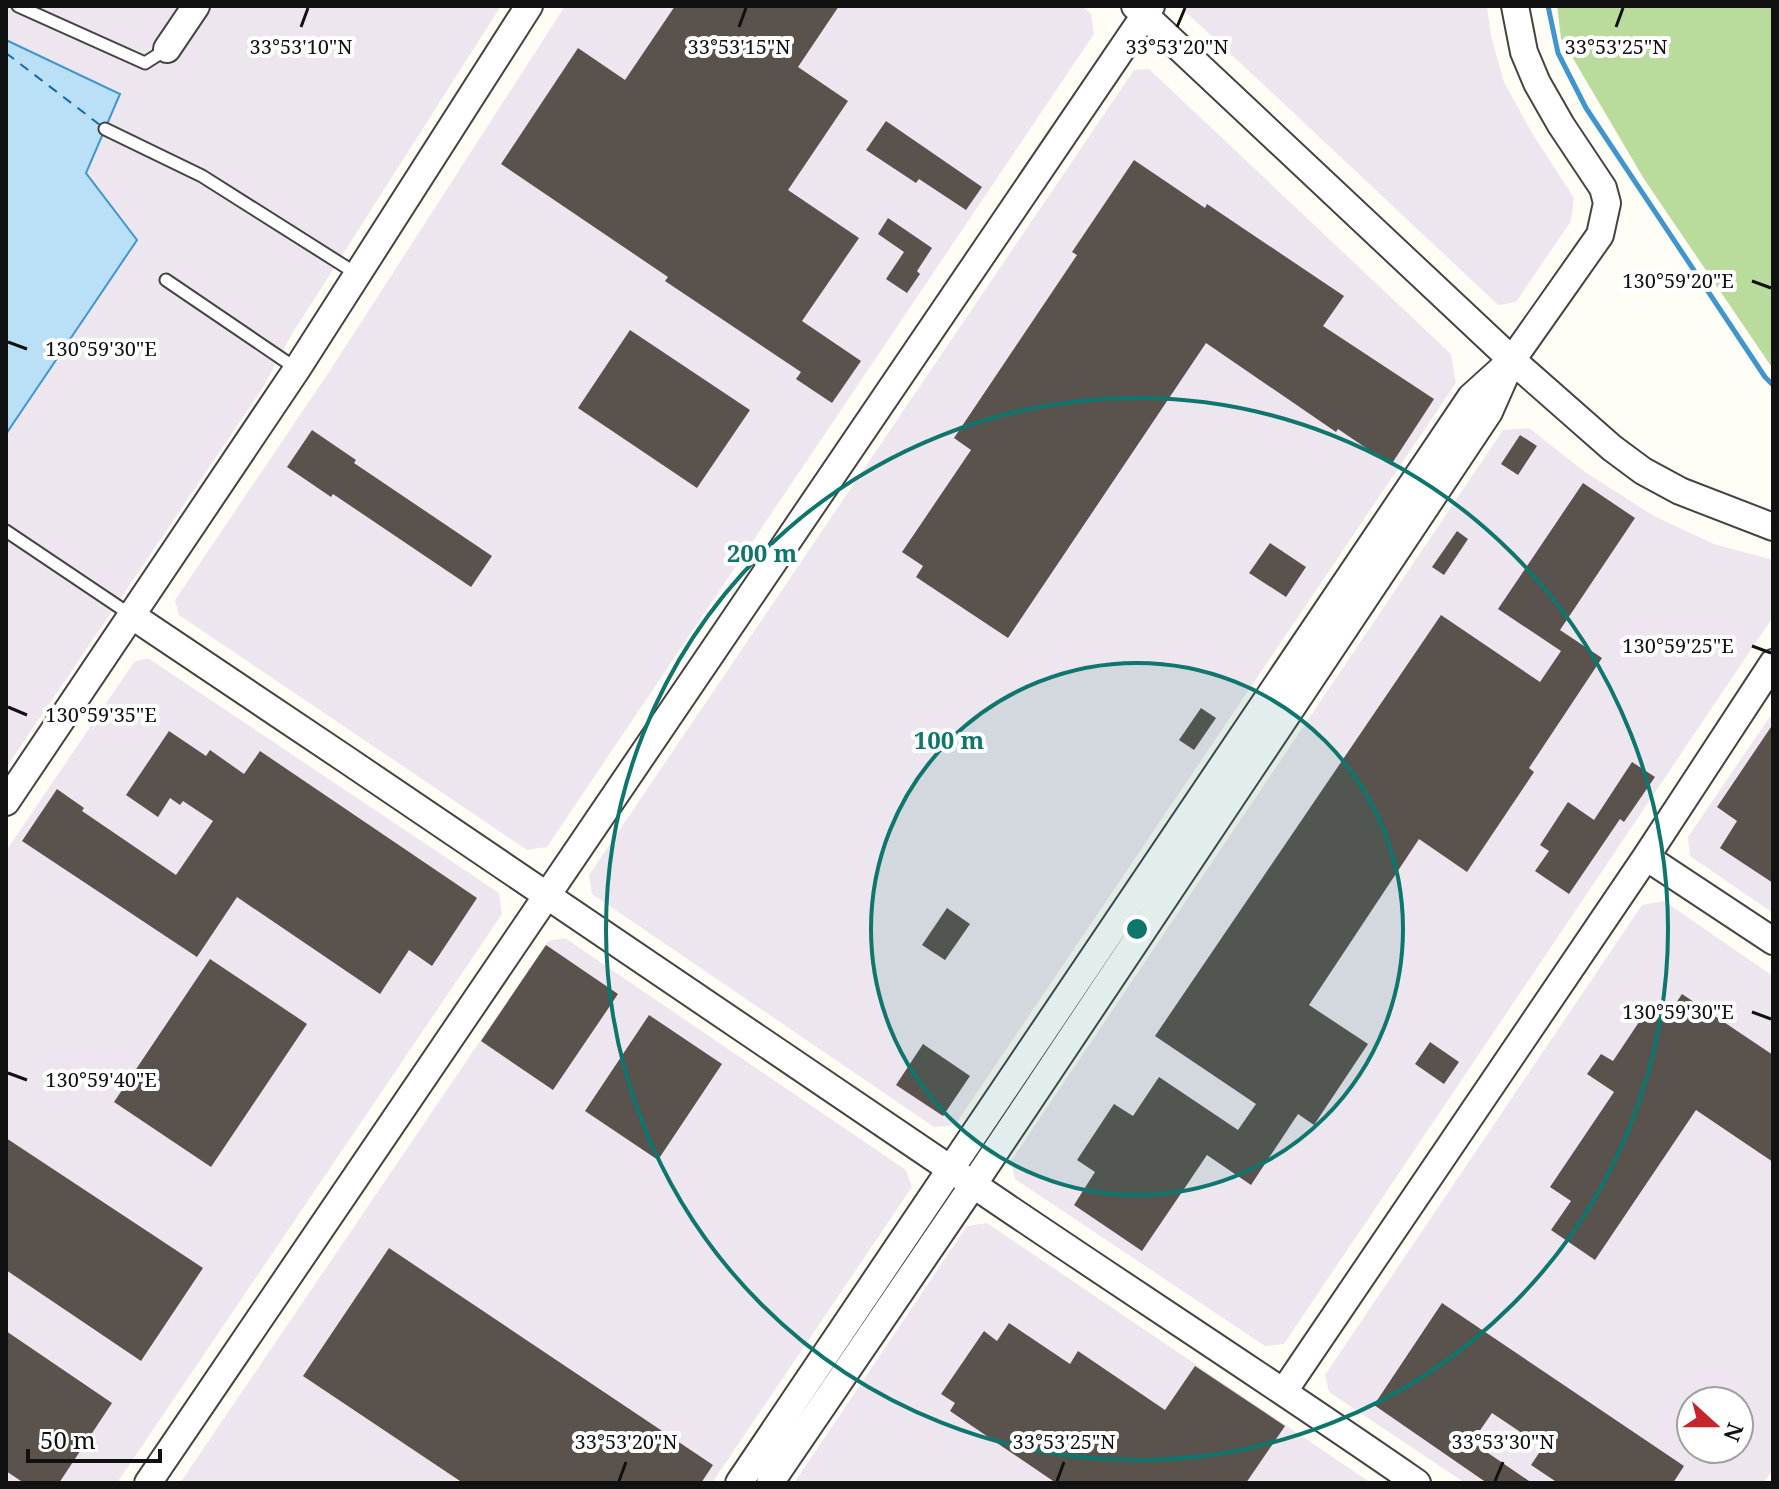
<svg xmlns="http://www.w3.org/2000/svg" width="1779" height="1489" font-family="'Noto Serif',serif">
<style>
.industrial{fill:#eee6ef;fill-rule:evenodd}
.forest{fill:#b9dc9c}
.water{fill:#b9e0f7;stroke:#3f96cf;stroke-width:2}
.lines{fill:none;stroke-linecap:round;stroke-linejoin:round}
.stream{stroke:#3f96cf;stroke-width:5}
.ferry{stroke:#1768a6;stroke-width:2;stroke-dasharray:10 8;stroke-linecap:butt}
.building{fill:#5a524d}
.service-casing{stroke:#444;stroke-width:15}
.tertiary-casing{stroke:#444;stroke-width:30}
.service{stroke:#fff;stroke-width:11}
.tertiary{stroke:#fff;stroke-width:26}
.ticks{fill:none;stroke:#111;stroke-width:3}
.ring{fill:none;stroke:#0f766e;stroke-width:4}
.ticks-label{font-size:20px;text-anchor:middle;fill:#111;stroke:#fff;stroke-width:8;stroke-linejoin:round;paint-order:stroke}
.centre{fill:#0f766e;stroke:#fff;stroke-width:4}
.ring-label{font-size:24px;text-anchor:middle;font-weight:bold;fill:#0f766e;stroke:#fff;stroke-width:8;stroke-linejoin:round;paint-order:stroke}
</style>
<rect width="100%" height="100%" fill="#fffdf5"/>
<path class="industrial" d="M6,6H501L292,334L262,389L6,768V434L136,240L86,173L120,94L6,40Z
M565,6H1082L1091,14L1094,34L547,847L527,850L179,615L175,600L331,369Z
M1185,6H1487L1491,36L1504,82L1532,133L1574,198L1571,221L1516,302L1499,305L1496,303L1186,12Z
M1149,69L1451,354L1456,383L955,1125L934,1127L592,894L589,875L1134,70Z
M1529,428L1585,472L1654,516L1714,544L1773,560V617L1284,1344L1265,1346L1015,1179L1011,1161L1503,430Z
M148,658L499,893L502,914L117,1483H6V851L134,662Z
M1773,712V913L1690,856L1688,837Z
M1664,901L1773,976V1469L1764,1483H1465L1329,1392L1325,1375L1642,905ZM1691,1401H1739V1449H1691Z
M565,938L906,1170L912,1187L712,1483H180L548,941Z
M987,1223L1371,1483H794L967,1226Z"/>
<path class="forest" d="M1557,6H1773V369L1644,179L1561,38Z"/>
<path class="water" d="M6,40L120,94L86,173L137,240L6,434Z"/>
<g class="lines">
<path class="stream" d="M1548,6L1558,53L1586,108L1765,377L1773,385"/>
<path class="ferry" d="M6,53L100,125"/>
</g>
<path class="building" d="M675,6H839L798,67L848,101L788,190L859,238L802,321L861,361L832,403L796,379L801,372L665,281L668,277L501,164L578,48L625,80Z
M886,121L982,187L966,210L919,179L916,183L866,150Z
M1134,160L1205,208L1207,204L1344,296L1323,326L1434,399L1391,465L1338,429L1336,432L1206,343L1008,638L916,577L923,566L902,552L971,450L954,438L1077,255L1072,252Z
M888,218L932,248L917,271L920,274L907,293L886,279L904,252L878,234Z
M630,330L750,410L697,488L578,408Z
M312,430L356,460L354,463L492,556L471,587L333,494L331,497L287,467Z
M1520,435L1537,446L1518,475L1501,464Z
M1583,483L1635,518L1560,630L1602,658L1529,768L1534,772L1467,872L1419,839L1309,1005L1368,1044L1314,1125L1298,1114L1251,1185L1207,1155L1142,1251L1074,1205L1095,1172L1077,1160L1114,1104L1133,1116L1159,1077L1238,1130L1256,1104L1155,1036L1441,615L1540,682L1561,651L1498,609Z
M1457,531L1468,539L1444,575L1432,567Z
M1270,543L1306,567L1286,597L1249,573Z
M1201,708L1216,718L1194,750L1179,740Z
M1773,724V883L1720,848L1737,821L1717,807Z
M169,731L206,756L210,750L244,774L260,751L477,898L432,966L409,950L380,994L237,897L197,957L22,841L57,789L84,808L82,811L176,875L213,821L183,801L180,805L170,798L158,817L126,795Z
M1632,762L1655,777L1624,822L1620,819L1569,894L1535,871L1549,851L1540,845L1568,802L1594,820Z
M947,908L970,924L945,960L922,945Z
M546,945L618,994L553,1090L481,1041Z
M210,959L307,1024L211,1167L114,1102Z
M1682,994L1773,1055V1162L1696,1110L1595,1260L1551,1230L1571,1201L1550,1187L1614,1092L1587,1074L1601,1054L1613,1061L1647,1010L1664,1021Z
M649,1015L722,1064L658,1160L585,1111Z
M1430,1042L1459,1062L1444,1084L1415,1064Z
M923,1044L970,1076L943,1116L896,1085Z
M6,1138L203,1268L141,1361L6,1270Z
M389,1248L713,1465L701,1483H463L303,1376Z
M1442,1303L1684,1466L1673,1483H1558L1531,1465L1543,1447L1492,1413L1472,1442L1532,1483H1487L1374,1405Z
M1009,1323L1070,1364L1078,1351L1165,1410L1195,1366L1285,1426L1246,1483H1056L950,1411L955,1403L941,1394L984,1331L997,1341Z
M6,1331L112,1403L59,1483H24L6,1471Z"/>
<g class="lines">
<g class="service-casing">
<path id="service" d="M18,6L145,63L167,49
M105,129L202,176L357,274
M166,280L297,369
M6,531L131,615"/>
</g>
<g class="tertiary-casing">
<path id="tertiary" d="M1135,6L1512,360L1612,448L1643,471L1680,491L1773,527
M167,49L196,6
M131,615C412,803 692,993 971,1183C1119,1284 1270,1381 1417,1483
M6,802L297,369L529,6
M1646,857L1773,941
M1284,1391L1646,857L1773,663
M148,1483L1151,6
M739,1483L1471,397L1503,368
M770,1483L973,1185L1489,412L1512,360L1600,235L1607,203L1603,188L1561,125L1537,83L1524,52L1515,6"/>
</g>
<use href="#service" class="service"/>
<use href="#tertiary" class="tertiary"/>
</g>
<path class="ticks" d="M301,27L308,8M739,27L746,8M1177,27L1185,8M1616,27L1623,8M1752,281L1771,288M8,342L27,349M1752,646L1771,653M8,707L27,715M1752,1012L1771,1019M8,1073L27,1080M619,1481L626,1462M1057,1481L1064,1462M1495,1481L1503,1462"/>
<circle cx="1137" cy="929" r="266" fill="#0f766e" fill-opacity=".12"/>
<g class="ring">
<circle cx="1137" cy="929" r="266"/>
<circle cx="1137" cy="929" r="531"/>
</g>
<g class="ticks-label">
<text x="301" y="54">33°53'10"N</text>
<text x="739" y="54">33°53'15"N</text>
<text x="1177" y="54">33°53'20"N</text>
<text x="1616" y="54">33°53'25"N</text>
<text x="1678" y="288">130°59'20"E</text>
<text x="101" y="356">130°59'30"E</text>
<text x="1678" y="653">130°59'25"E</text>
<text x="101" y="722">130°59'35"E</text>
<text x="1678" y="1019">130°59'30"E</text>
<text x="101" y="1087">130°59'40"E</text>
<text x="626" y="1449">33°53'20"N</text>
<text x="1064" y="1449">33°53'25"N</text>
<text x="1503" y="1449">33°53'30"N</text>
</g>
<circle cx="1137" cy="929" r="12" class="centre"/>
<g class="ring-label">
<text x="762" y="562">200 m</text>
<text x="949" y="749">100 m</text>
</g>
<rect width="1779" height="1489" fill="none" stroke="#111111" stroke-width="16"/>
<g transform="translate(1715 1425) rotate(111)"><circle r="38" fill="#ffffff" stroke="#a0a0a0" stroke-width="2"/>
<path d="M0-6L14 30L0 20L-14 30Z" fill="#c4262e"/>
<text y="-12" font-size="22" font-weight="bold" text-anchor="middle" fill="#111111">N</text>
</g>
<path d="M28 1449v12h132v-12" fill="none" stroke="#111111" stroke-width="4"/>
<text x="40" y="1449" font-size="24" fill="#111111" stroke="#ffffff" stroke-width="6" paint-order="stroke">50 m</text>
</svg>
